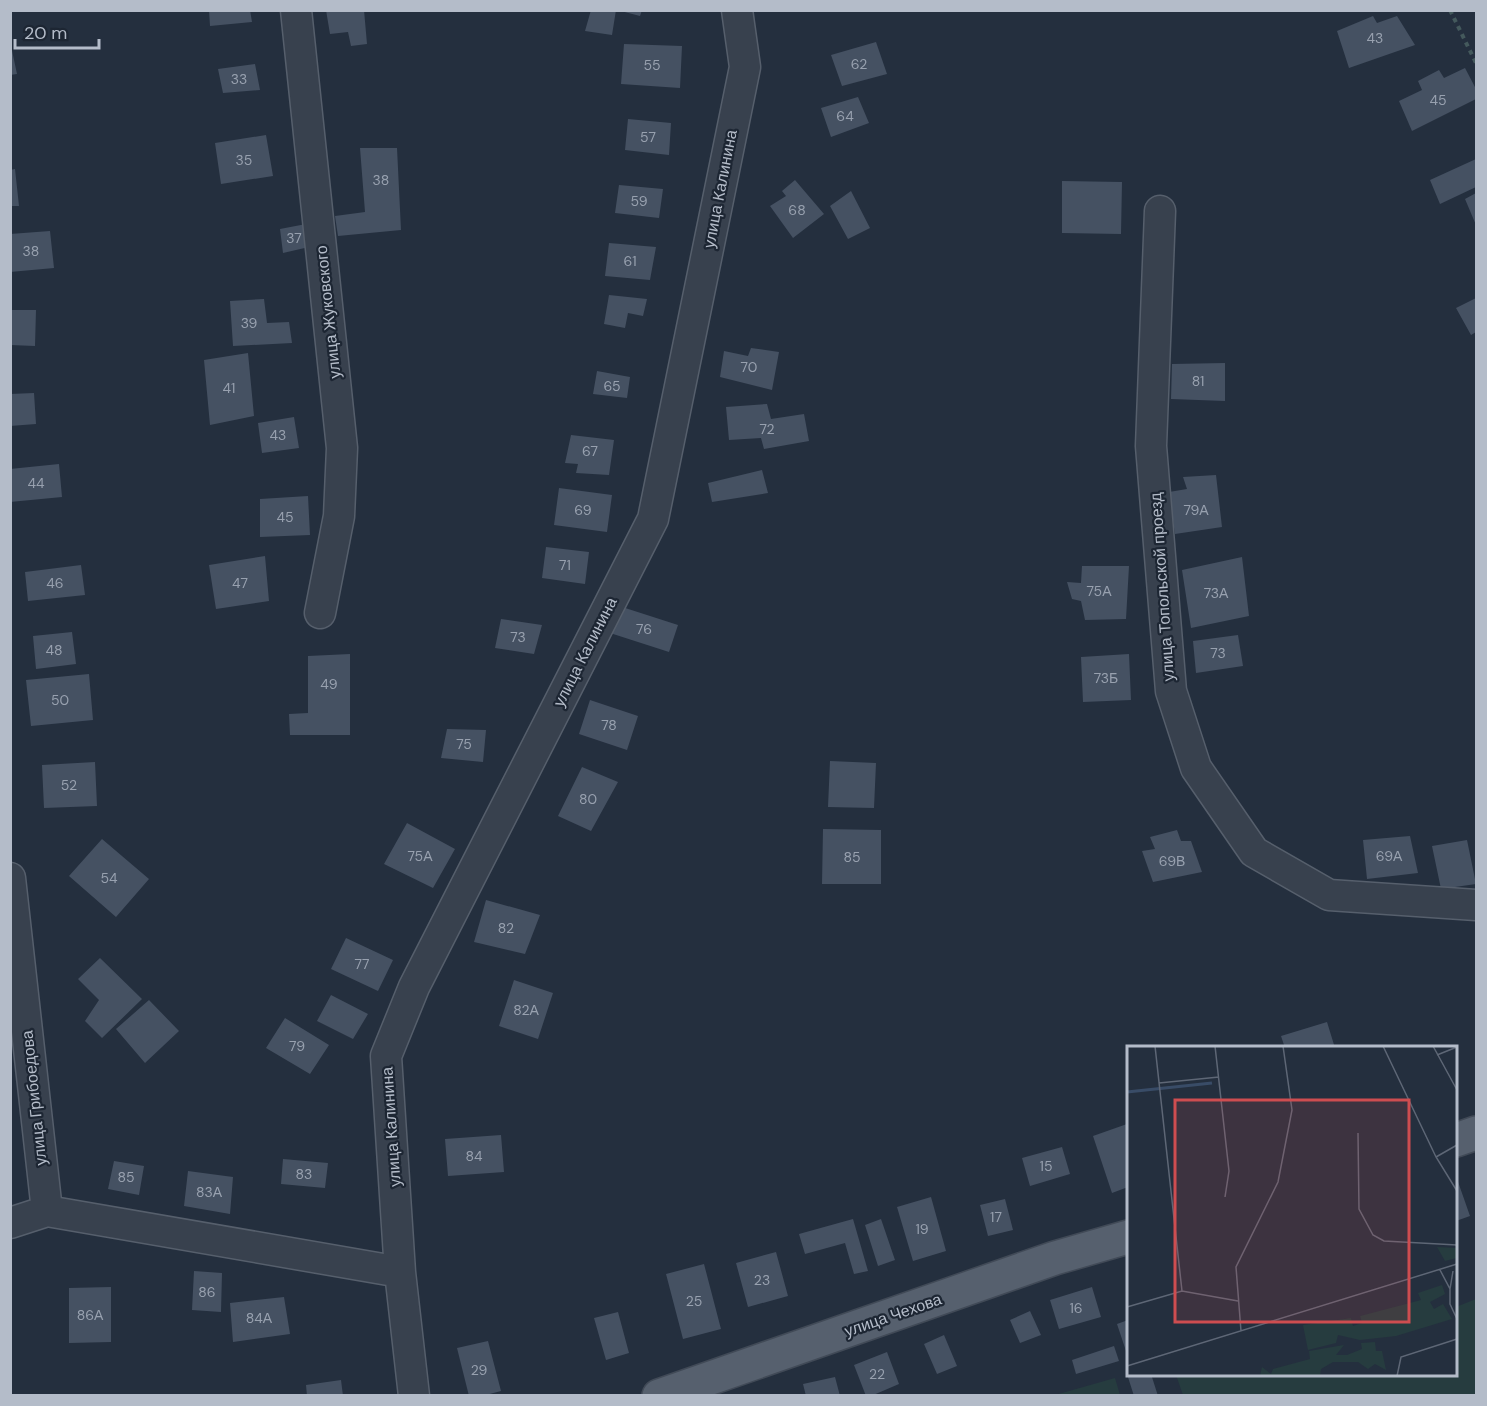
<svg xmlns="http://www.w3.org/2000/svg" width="1487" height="1406" font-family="'DM Sans',sans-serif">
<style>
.green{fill:#263c3f}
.building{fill:#455162}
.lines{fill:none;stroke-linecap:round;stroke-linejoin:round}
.minor-casing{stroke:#565f6c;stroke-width:33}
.major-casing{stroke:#414a57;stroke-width:36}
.path{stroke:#44595c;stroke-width:4;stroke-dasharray:4.5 4.5;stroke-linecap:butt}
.minor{stroke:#38414e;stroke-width:30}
.major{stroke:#56606e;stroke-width:33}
.labels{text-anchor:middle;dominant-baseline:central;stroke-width:4.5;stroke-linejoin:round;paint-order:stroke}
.number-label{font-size:14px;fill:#98a1af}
.street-label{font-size:16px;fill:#b4bcc9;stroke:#1d2633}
.inset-river{fill:none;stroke:#394c67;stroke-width:3}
.inset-road{fill:none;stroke:#5e6776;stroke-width:1.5}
.view{fill:#ce4d50;fill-opacity:0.15;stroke:#ce4d50;stroke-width:3}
.inset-edge{fill:none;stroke:#b4bcc9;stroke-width:3}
</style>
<rect width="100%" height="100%" fill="#242f3e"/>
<path class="green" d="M1476,1299V1395H1183L1176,1375L1456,1374V1307Z
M1115,1378L1120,1395H1055Z"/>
<path class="building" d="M209,10H250L252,22L210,26Z
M326,10H364L367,44L351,46L348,32L330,34Z
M591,10H616L612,35L585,31Z
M617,10H642L640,16Z
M1373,16L1377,23L1397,16L1415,45L1349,68L1337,31Z
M10,41L17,74L10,75Z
M876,42L887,74L842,86L831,55Z
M624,44L682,46L680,88L621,84Z
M255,64L260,90L223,93L218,69Z
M1465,68L1476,89V99L1412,131L1399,101L1422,90L1418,81L1439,70L1444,78Z
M858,97L869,123L831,137L821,108Z
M628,119L671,123L669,155L625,150Z
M266,135L273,176L221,184L215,143Z
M360,148H397L401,230L338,236L335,216L365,212Z
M1476,159V187L1440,204L1430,180Z
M15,169L19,206H10V170Z
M795,180L824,214L793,238L770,206L786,196L782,191Z
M1062,181L1122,182L1121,234L1062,233Z
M619,185L663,189L659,218L615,213Z
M851,191L870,228L848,239L830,206Z
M1476,193V225L1465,199Z
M306,224L309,247L283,253L280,229Z
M50,231L54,268L10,272V234Z
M609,243L656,247L650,280L605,276Z
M609,295L647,299L643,316L628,313L625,328L604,324Z
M1476,298V332L1471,335L1456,308Z
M264,299L267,323L289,322L292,343L233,346L230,301Z
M10,310H36L35,346L10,345Z
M751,348L779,352L772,390L720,377L724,351L748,356Z
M248,353L254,416L210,425L204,360Z
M1225,363V401L1171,399L1172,364Z
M597,371L630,377L627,398L593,394Z
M34,393L36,424L10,426V394Z
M767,404L771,419L804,414L809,441L764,449L761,438L729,440L726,407Z
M294,417L299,448L262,453L258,423Z
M571,435L614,440L609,475L576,473L578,464L565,463Z
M59,464L62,497L10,502V469Z
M762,470L768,493L712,502L708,483Z
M1216,475L1222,527L1175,534L1169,492L1187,489L1183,477Z
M559,488L612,495L607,532L554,525Z
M308,496L310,535L260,537V499Z
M546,547L589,552L585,584L542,578Z
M265,556L269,601L216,609L209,565Z
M1242,557L1249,616L1191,628L1182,570Z
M81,565L85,595L28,601L25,572Z
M1082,566H1129L1126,619L1085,620L1081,601L1072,599L1067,582L1081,583Z
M619,606L678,625L669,652L610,633Z
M501,619L542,625L534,654L495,648Z
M72,632L76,664L36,669L33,636Z
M1238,635L1243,666L1196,673L1193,641Z
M350,654V735H290L289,714L308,713V656Z
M1129,654L1131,700L1083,702L1081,657Z
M89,674L93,720L31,726L26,680Z
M590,700L638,716L627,750L579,734Z
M447,729L486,730L483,762L441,758Z
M830,761L876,763L874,808L828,807Z
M95,762L97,806L44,808L42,765Z
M582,767L618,782L591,831L558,816Z
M407,823L455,849L433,888L384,864Z
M823,829L881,830V884H822Z
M1177,830L1181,841H1191L1202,872L1153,882L1142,851L1155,849L1150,837Z
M1410,836L1418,873L1367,879L1363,840Z
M102,839L149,879L116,917L69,876Z
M1467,840L1476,884L1441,889L1432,846Z
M486,900L540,915L525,954L474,942Z
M346,938L393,960L378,991L331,969Z
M100,958L142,999L102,1038L85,1021L99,1000L78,979Z
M514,980L553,993L538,1039L499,1026Z
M331,995L368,1014L353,1039L317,1021Z
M149,1000L179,1031L145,1063L116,1029Z
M285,1018L329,1045L310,1074L266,1048Z
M1327,1022L1335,1048H1285L1281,1036Z
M1127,1124L1128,1187L1112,1193L1093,1136Z
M501,1135L504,1172L448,1176L445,1139Z
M1062,1147L1070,1174L1030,1186L1022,1158Z
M283,1159L328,1163L325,1188L281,1184Z
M114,1161L144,1166L139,1195L108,1189Z
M188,1171L233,1177L230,1214L184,1206Z
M1456,1176L1470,1216L1456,1221Z
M931,1197L946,1251L913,1261L897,1207Z
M1005,1199L1013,1230L988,1236L980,1205Z
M853,1219L868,1271L854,1274L845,1243L805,1254L799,1234Z
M881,1219L895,1260L878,1266L865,1225Z
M776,1252L788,1296L748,1307L736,1263Z
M704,1264L721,1329L683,1339L666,1274Z
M194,1271L222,1273L221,1312L192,1310Z
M111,1287V1342L69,1343V1288Z
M1092,1287L1101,1317L1059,1329L1050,1300Z
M284,1297L290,1334L233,1342L230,1303Z
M1030,1311L1041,1335L1020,1343L1010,1320Z
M618,1312L629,1353L606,1360L594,1318Z
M1128,1320V1357L1117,1324Z
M944,1335L957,1366L937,1374L924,1344Z
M488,1341L501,1391L482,1396H469L457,1348Z
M1114,1346L1119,1361L1076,1374L1072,1360Z
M887,1352L899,1384L871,1396H866L854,1365Z
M1127,1374H1151L1158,1396H1134Z
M835,1377L840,1396H806L803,1384Z
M341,1380L343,1396H307L306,1385Z"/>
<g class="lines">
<g class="minor-casing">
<path id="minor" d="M296,10L342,448L339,516L320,613
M1160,211L1151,446L1171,691L1196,768L1254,852L1329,895L1476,905
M10,878L47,1211
M10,1223L47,1211L400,1272
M414,1396L400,1272L386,1056L414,987L653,519L745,67L737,10"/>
</g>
<g class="major-casing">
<path id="major" d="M1456,1140L1476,1133
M659,1396L1055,1258L1128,1237"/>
</g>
<path class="path" d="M1450,10L1476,63"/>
<use href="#minor" class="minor"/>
<use href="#major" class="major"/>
</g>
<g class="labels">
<g class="number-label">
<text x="1375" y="38">43</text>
<text x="859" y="64">62</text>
<text x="652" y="65">55</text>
<text x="239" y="79">33</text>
<text x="1438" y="100">45</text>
<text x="845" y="116">64</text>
<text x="648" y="137">57</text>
<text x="244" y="160">35</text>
<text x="381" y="180">38</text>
<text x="639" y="201">59</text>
<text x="797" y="210">68</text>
<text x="294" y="238">37</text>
<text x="31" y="251">38</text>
<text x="630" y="261">61</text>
<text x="249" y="323">39</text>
<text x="749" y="367">70</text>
<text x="1198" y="381">81</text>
<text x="612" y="386">65</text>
<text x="229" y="388">41</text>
<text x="767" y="429">72</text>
<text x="278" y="435">43</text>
<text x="590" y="451">67</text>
<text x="36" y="483">44</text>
<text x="583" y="510">69</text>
<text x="1196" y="510">79А</text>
<text x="285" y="517">45</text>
<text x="565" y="565">71</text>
<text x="55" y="583">46</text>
<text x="240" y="583">47</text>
<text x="1099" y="591">75А</text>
<text x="1216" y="593">73А</text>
<text x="644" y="629">76</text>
<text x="518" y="637">73</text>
<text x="54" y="650">48</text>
<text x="1218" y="653">73</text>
<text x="1106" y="678">73Б</text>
<text x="329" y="684">49</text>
<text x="60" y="700">50</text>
<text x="609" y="725">78</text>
<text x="464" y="744">75</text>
<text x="69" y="785">52</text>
<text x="588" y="799">80</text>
<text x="420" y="856">75А</text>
<text x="1389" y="856">69А</text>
<text x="852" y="857">85</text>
<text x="1172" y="861">69В</text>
<text x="109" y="878">54</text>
<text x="506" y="928">82</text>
<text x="362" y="964">77</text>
<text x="526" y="1010">82А</text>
<text x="297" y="1046">79</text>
<text x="474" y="1156">84</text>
<text x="1046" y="1166">15</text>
<text x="304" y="1174">83</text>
<text x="126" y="1177">85</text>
<text x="209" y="1192">83А</text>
<text x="996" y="1217">17</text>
<text x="922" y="1229">19</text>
<text x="762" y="1280">23</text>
<text x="207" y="1292">86</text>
<text x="694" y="1301">25</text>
<text x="1076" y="1308">16</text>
<text x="90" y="1315">86А</text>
<text x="259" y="1318">84А</text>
<text x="479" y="1370">29</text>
<text x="877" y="1374">22</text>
</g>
<g class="street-label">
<text transform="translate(720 189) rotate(-79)">улица Калинина</text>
<text transform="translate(328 312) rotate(-96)">улица Жуковского</text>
<text transform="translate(1162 587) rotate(-94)">улица Топольской проезд</text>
<text transform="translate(585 652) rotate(-63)">улица Калинина</text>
<text transform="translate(34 1098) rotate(-96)">улица Грибоедова</text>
<text transform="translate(391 1127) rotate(-94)">улица Калинина</text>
<text transform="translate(893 1315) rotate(-19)">улица Чехова</text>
</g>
</g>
<g transform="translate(1127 1046)">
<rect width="330" height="330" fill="#242f3e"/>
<path d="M310,201L330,202V212L318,215ZM315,239L318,248L303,256L307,263L316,258L325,273L269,290L233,294L211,289L209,297L181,304L176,279L224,272L226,280L235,277L233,270L294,254L291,247ZM248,296L249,305H255L259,324L248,318L241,323L231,316H206L194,323L193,330H133L135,321L144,328L146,323L183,313L182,305L217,299L209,309H220L235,303L234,297Z" fill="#263c3f"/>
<path class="inset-river" d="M0,46L85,37"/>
<path class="inset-road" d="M28,0L55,245M88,0L102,125L98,151M256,0L309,111L330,145M306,0L330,44M310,9L330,1M32,37L92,31M231,87L232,163L246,189L257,195L330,199M309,111L330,99M313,224L323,243V258L330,273M323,243L326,225M0,261L55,245L111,255M114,285L109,221L151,136L165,64L156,0M0,320L330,218M270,330L274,311L330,293"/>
<path class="view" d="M48,54H282V276H48Z"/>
<rect width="330" height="330" class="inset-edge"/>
</g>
<rect width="1487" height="1406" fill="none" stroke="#b4bcc9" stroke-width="24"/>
<path d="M15 39v9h84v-9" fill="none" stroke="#b4bcc9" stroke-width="3"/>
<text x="24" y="39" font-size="18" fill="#b4bcc9" stroke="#1d2633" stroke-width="4.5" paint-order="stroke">20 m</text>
</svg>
